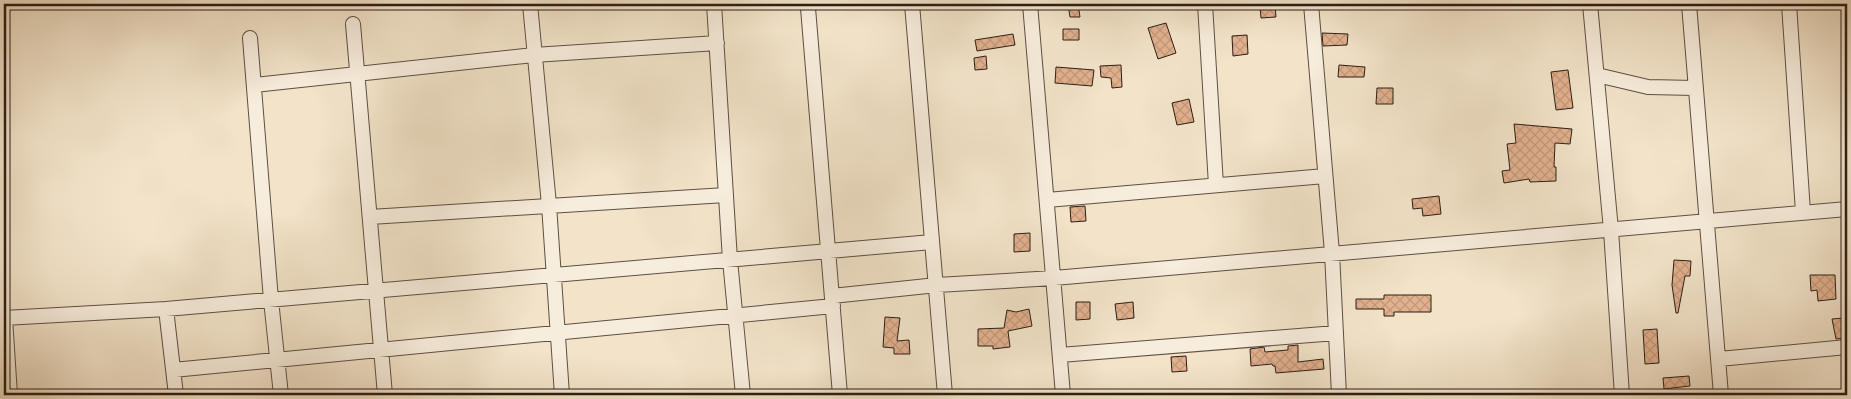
<svg xmlns="http://www.w3.org/2000/svg" width="1851" height="399" font-family="'Libre Bodoni',serif">
<style>
.building{fill:url(#building-cross-hatch);stroke:#2c1e15}
.lines{fill:none;stroke-linecap:round;stroke-linejoin:round}
.minor-casing{stroke:#5e4f42;stroke-width:16}
.minor{stroke:#f7eddc;stroke-width:14}
</style>
<defs>
<pattern id="building-cross-hatch" width="8" height="8" patternUnits="userSpaceOnUse" patternTransform="scale(1.25)"><rect width="8" height="8" fill="#e2b18e"/><path d="M0 0l8 8M0 8l8-8" fill="none" stroke="#c2987a"/></pattern>
</defs>
<rect width="100%" height="100%" fill="#f2e3c9"/>
<filter id="stains"><feTurbulence type="fractalNoise" baseFrequency=".004" numOctaves="4"/><feColorMatrix values="0 0 0 0 .2 0 0 0 0 .09 0 0 0 0 .02 0 0 0 .5 -.17"/></filter>
<radialGradient id="worn" r=".72"><stop offset=".6" stop-color="#630" stop-opacity="0"/><stop offset="1" stop-color="#630" stop-opacity=".3"/></radialGradient>
<path class="building" d="M1068,4H1078L1080,17H1070Z
M1275,6L1276,17L1261,18L1260,7Z
M1166,23L1176,53L1158,59L1148,28Z
M1063,29H1079V40H1063Z
M1322,33L1348,34L1347,45L1323,46Z
M1013,34L1015,45L977,51L975,40Z
M1247,35L1248,54L1233,56L1232,36Z
M986,56L987,69L975,70L974,58Z
M1121,65L1122,87L1112,88L1111,78L1101,77L1100,66Z
M1339,65L1365,67L1364,77H1338Z
M1056,67L1094,70L1092,86L1055,83Z
M1568,70L1573,108L1556,110L1551,72Z
M1377,88H1393V104H1376Z
M1189,99L1194,122L1177,125L1172,103Z
M1514,124L1572,129L1570,144L1555,143L1554,167H1556V181L1530,182L1529,179L1504,183L1502,171L1510,170L1507,144L1516,143Z
M1439,196L1441,214L1423,216L1422,208L1413,209L1412,199Z
M1085,206L1086,221L1071,222L1070,207Z
M1030,233V251L1014,252V234Z
M1674,260L1691,261L1690,276H1685L1678,313H1676L1672,285Z
M1810,275H1835L1836,299L1818,301L1817,290L1811,291Z
M1384,295H1431V312H1394V316H1384V309H1356V299H1384Z
M1076,302H1090V319L1076,320Z
M1133,302L1134,318L1117,320L1115,304Z
M1029,309L1032,326L1008,331L1010,347L993,349V346H978V329L1004,328L1007,310L1016,312Z
M885,317L900,318L897,341L909,340L910,354H894V348L883,347Z
M1844,318L1847,338L1836,339L1832,319Z
M1657,329L1659,363L1645,364L1643,330Z
M1298,345V362L1323,359L1324,369L1276,373L1275,366H1273L1272,364L1251,366L1250,349L1264,347L1265,352L1288,350V346Z
M1186,356L1187,371L1172,372L1171,357Z
M1689,376L1690,386L1664,389L1663,378Z"/>
<g class="lines">
<g class="minor-casing">
<path id="minor" d="M530,4L549,205L562,395
M714,4L730,260L743,395
M912,4L945,395
M1030,4L1063,395
M1205,4L1216,185
M1311,4L1332,253L1339,395
M1590,4L1611,230L1622,395
M1689,4L1721,395
M1789,4L1803,212
M808,8L840,395
M353,24L385,395
M250,38L271,300L281,395
M1597,75L1648,87L1695,88
M254,85L534,55L717,43
M1047,200L1325,176
M370,217L726,195
M832,296L937,285L1054,278L1847,209
M166,309L176,395
M4,318L166,309L932,242
M5,318L10,395
M1060,355L1336,333
M1719,359L1847,347
M173,370L833,306"/>
</g>
<use href="#minor" class="minor"/>
</g>
<rect width="1851" height="399" fill="none" stroke="#f2e3c9" stroke-width="20"/>
<rect x="5" y="5" width="1841" height="389" fill="none" stroke="#2c1e15" stroke-width="2.5"/>
<rect x="10" y="10" width="1831" height="379" fill="none" stroke="#2c1e15"/>
<rect width="100%" height="100%" filter="url(#stains)"/>
<rect width="100%" height="100%" fill="url(#worn)"/>
</svg>
